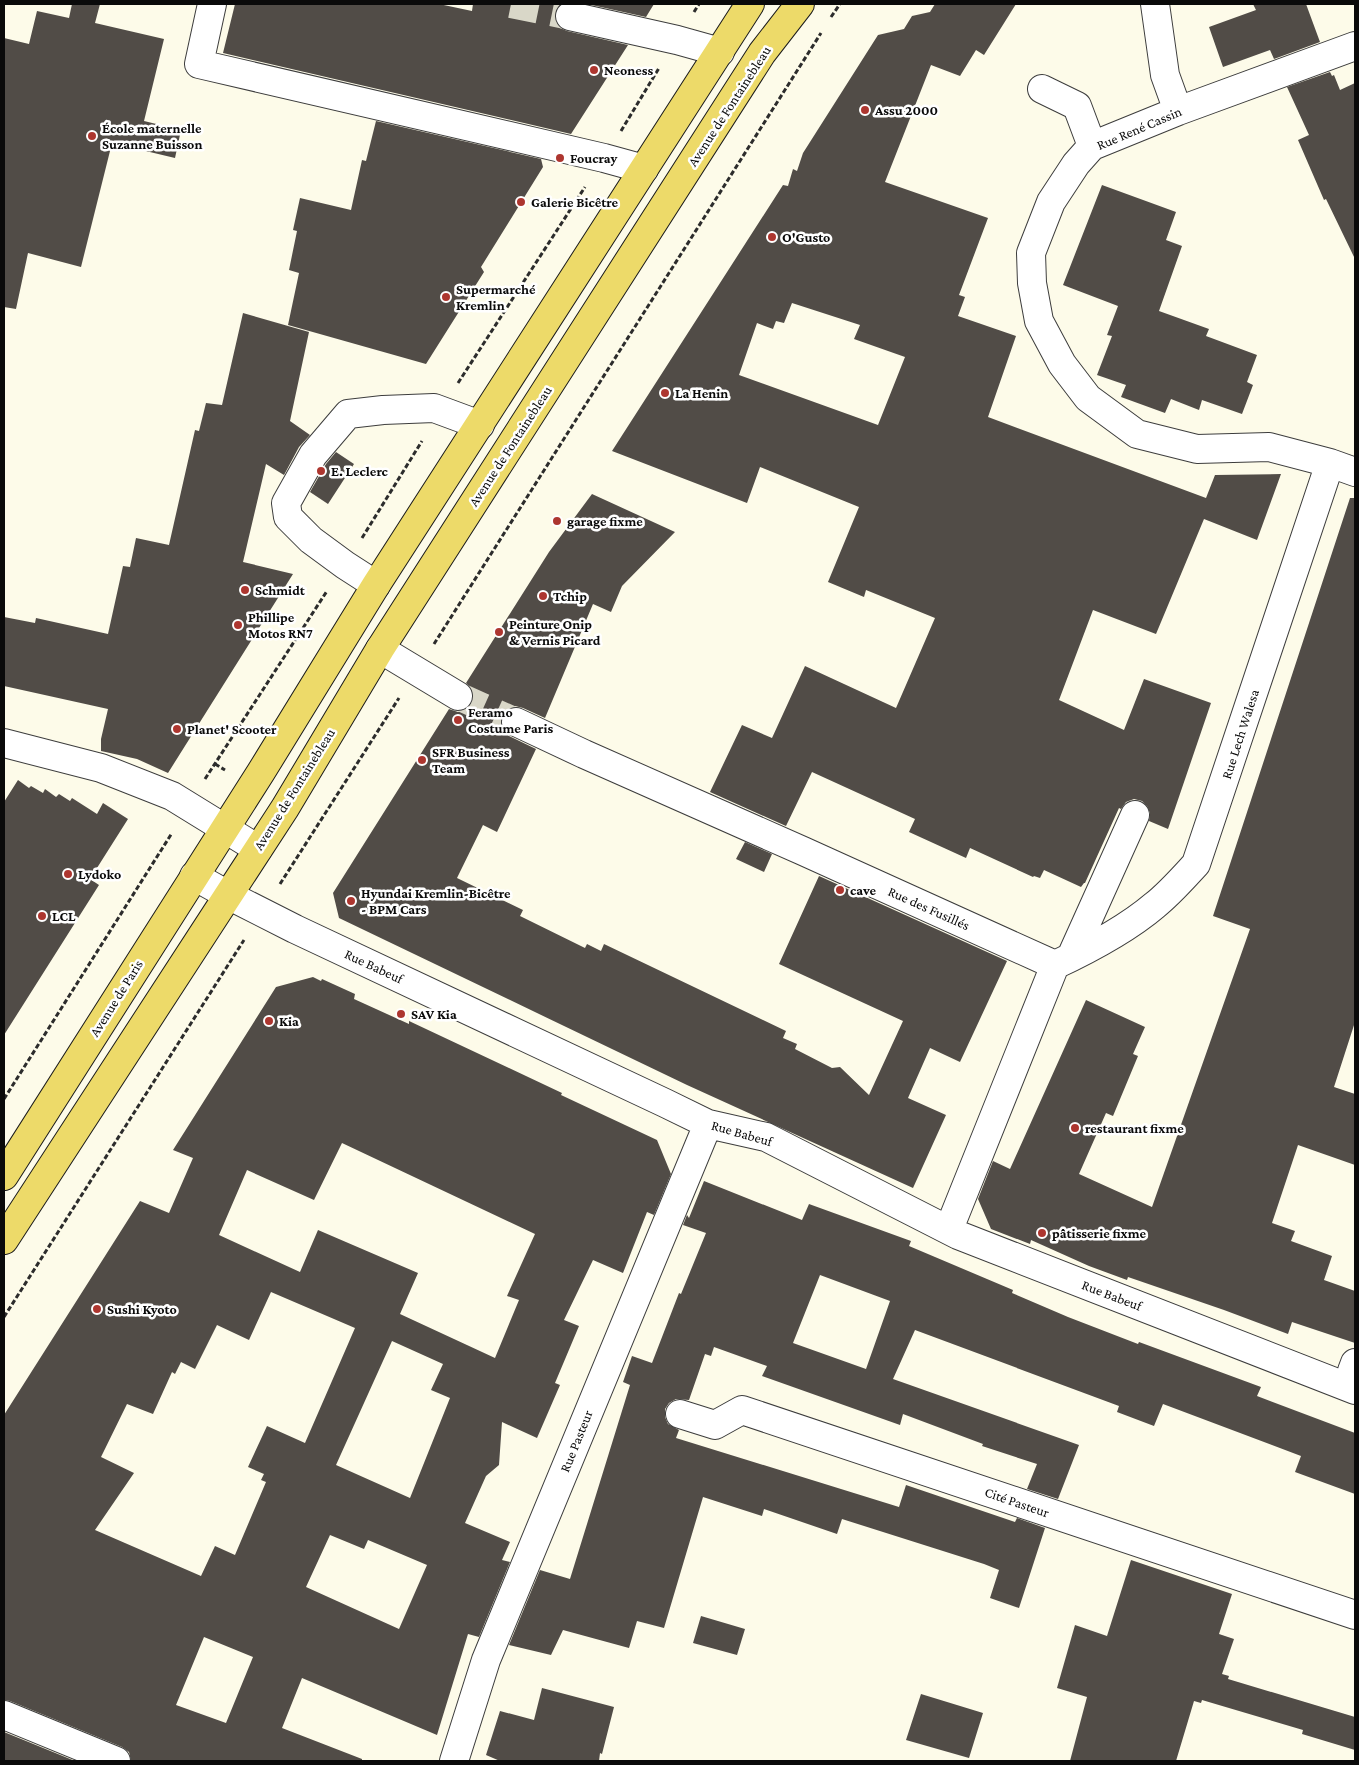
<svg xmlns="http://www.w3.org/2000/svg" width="1359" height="1765" font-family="'Crimson Pro',serif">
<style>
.building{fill:#514c47;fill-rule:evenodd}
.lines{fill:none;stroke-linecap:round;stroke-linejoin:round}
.minor-tunnel{stroke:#d9d7c8;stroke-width:28;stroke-dasharray:28 14;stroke-linecap:butt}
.minor-casing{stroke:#3d3d3d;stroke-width:30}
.major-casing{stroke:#1b1b1b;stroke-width:30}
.path{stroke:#2c2c2c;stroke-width:3;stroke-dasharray:5 2.5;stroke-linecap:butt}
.minor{stroke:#fff;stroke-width:28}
.major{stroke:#edda69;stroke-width:28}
.poi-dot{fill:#ad362f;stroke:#fff;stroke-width:2}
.labels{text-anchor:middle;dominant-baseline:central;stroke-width:5;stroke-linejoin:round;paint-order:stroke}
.poi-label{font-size:14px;font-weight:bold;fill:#0a0a0a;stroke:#fff;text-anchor:start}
.street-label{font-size:14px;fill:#0a0a0a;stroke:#fff}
</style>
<rect width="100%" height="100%" fill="#fdfbe9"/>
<path class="building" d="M72,4H100L95,23L164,39L144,121L181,130L175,158L112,143L81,267L28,253L16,309L4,307V38L29,44L37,11L69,18Z
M235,4H439L472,11L473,4H561L555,13V21L560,28L567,31L628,45L571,134L223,53Z
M587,4H654L646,17Z
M935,4H1016L984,55L976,50L960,76L931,65L885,182L988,218L959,295L965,297L958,316L1016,336L988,417L1206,498L1215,475L1281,474L1257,540L1204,519L1156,634L1093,610L1059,700L1124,730L1144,679L1211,703L1168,829L1149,821L1150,813L1147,806L1142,801L1134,799L1126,802L1121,809L1119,808L1085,883H1084L1081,887L1044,870L1040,878L1034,876L1033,877L970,848L966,858L909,832L915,819L812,772L786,826L710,792L742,725L772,738L805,666L896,708L935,618L866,590L864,597L828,582L859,507L760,467L747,503L612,451L783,185L788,186L793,169L797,171L803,153L878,35L904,29L912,16L930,12ZM792,303L860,325L854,339L905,357L878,425L739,375L757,323L773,329L776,321L784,323Z
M1253,4H1306L1320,42L1274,59L1270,50L1223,67L1209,27L1256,10Z
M1330,72L1332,76L1334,75L1340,90L1355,83V259L1326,199L1324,200L1298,140L1309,135L1287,87Z
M376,121L541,159L543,167L481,267L484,272L426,364L288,325L299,273L289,270L297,231L293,230L300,198L351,210L362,160L366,161Z
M1102,185L1176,212L1166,240L1182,246L1159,311L1209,329L1206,336L1257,355L1247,382L1253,385L1242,414L1202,400L1199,410L1171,399L1165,413L1121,397L1126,385L1097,375L1112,336L1107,335L1118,306L1063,285Z
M243,313L309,332L290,421L310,435L299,447L284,475L266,464L243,562L293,574L168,773L137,759L101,751V739L108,709L4,686V617L35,623L36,618L108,634L123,566L130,567L136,538L169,545L195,430L199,431L206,403L222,405Z
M336,452L354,464L328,504L310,492L326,464Z
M592,494L675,532L622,586L611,612L593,604L545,718L523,708L515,706L508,709L502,715L500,723L504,731L509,736L536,749L497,832L483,825L457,878L523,910L520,916L585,948L587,944L601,951L604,944L786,1031L783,1038L797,1044L795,1049L832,1068L840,1067L869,1095L903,1021L779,964L819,876L1007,961L960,1062L930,1048L908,1098L946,1115L913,1188L687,1085L339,918L333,893L449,709L458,712L466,709L471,704L474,696L471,688L466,683L549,552Z
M1350,498H1355V1022L1334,1087L1355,1094V1165L1298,1145L1272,1223L1295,1231L1291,1241L1332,1256L1324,1280L1355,1291V1343L1292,1322L1288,1334L1224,1310L1128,1277L1127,1280L1089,1266L1031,1240L1030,1244L991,1229L978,1199L993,1161L1010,1169L1086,1000L1145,1027L1133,1054L1138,1056L1113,1116L1106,1113L1079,1174L1152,1207L1250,929L1213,916Z
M18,780L29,788L31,786L43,793L45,789L56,797L59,794L70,801L72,798L97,814L103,803L128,819L90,879L99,885L4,1035V802Z
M745,842L772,854L764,872L736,859Z
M313,977L321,981L322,979L355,994L354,999L409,1024V1021L562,1093L561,1095L657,1140L671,1174L654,1215L647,1212L623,1273L593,1260L564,1320L579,1326L555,1383L560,1385L537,1438L502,1422L499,1465L486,1476L465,1523L510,1542L502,1560L510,1562L479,1637L468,1634L437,1735L302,1678L282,1728L362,1759V1761H131L129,1752L122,1747L10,1701L4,1700V1415L140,1201L169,1213L193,1158L173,1150L276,987ZM342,1143L535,1234L507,1296L519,1300L495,1358L400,1314L418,1273L318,1230L300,1272L219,1235L247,1170L314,1200ZM271,1292L355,1328L305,1443L267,1426L248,1467L264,1474L261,1480L266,1482L235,1555L215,1546L201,1576L95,1530L134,1473L101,1457L127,1404L153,1414L172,1372L175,1374L181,1362L195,1369L217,1325L249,1340ZM392,1341L443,1364L431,1390L450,1398L410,1498L336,1465ZM330,1535L364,1549L368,1540L427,1565L399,1629L306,1587ZM204,1637L253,1657L226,1723L176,1705Z
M704,1181L802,1220L809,1204L911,1241L909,1246L1013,1290L1012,1293L1068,1317L1138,1344L1139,1342L1261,1387L1257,1396L1355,1433V1494L1295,1472L1301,1456L1163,1404L1154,1426L1117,1412L1119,1406L915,1330L893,1379L1079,1445L1058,1499L1027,1489L1037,1464L982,1446L983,1444L903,1414L900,1425L762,1376L767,1366L714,1347L711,1356L705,1354L689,1400L676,1399L669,1403L665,1409V1417L668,1424L679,1430L676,1438L899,1507L906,1485L1015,1522L1017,1518L1045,1528L1019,1608L990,1598L999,1570L984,1564L842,1519L837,1534L764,1509L762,1516L703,1497L664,1628L637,1621L629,1648L563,1630L551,1655L509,1645L540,1570L570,1579L630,1385L623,1382L632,1356L652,1363L679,1293L681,1294L706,1233L683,1225L687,1215L689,1218ZM820,1275L890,1301L866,1369L793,1343Z
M1131,1560L1232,1594L1219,1634L1234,1639L1222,1674L1229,1676L1228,1679L1355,1717V1750L1302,1734L1303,1730L1202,1700L1201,1703L1194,1701L1176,1761H1070L1087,1697L1057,1688L1075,1625L1107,1636Z
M701,1616L745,1629L737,1655L693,1643Z
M542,1688L614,1707L602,1754L600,1753L599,1761H500L486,1755L500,1711L534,1720Z
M921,1694L983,1713L969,1758L906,1740Z
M4,1732L75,1761H4Z"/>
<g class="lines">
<path class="minor-tunnel" d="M511,4L570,16
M458,696L516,722"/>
<g class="minor-casing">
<path id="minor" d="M212,4L199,64L604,158L644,169
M1155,4L1165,75L1178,111
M570,16L677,40L720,52
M1355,46L1178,111L1092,146L1076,164L1051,202L1031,253L1032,283L1039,321L1062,364L1088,398L1137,434L1197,449L1269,447L1330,463L1355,472
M1042,89L1077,106L1092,146
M376,585L345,565L311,540L288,517L286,503L313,455L348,414L383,410L434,408L480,425
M380,649L458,696
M516,722L584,754L803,851L1055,965
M4,743L101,768L172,796L258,849
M194,876L228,895L295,929L665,1103L708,1124L766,1137L958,1235L1355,1390
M1071,957L1135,815
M1055,965C1087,950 1128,928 1155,905C1170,893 1183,878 1196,864L1330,463
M949,1229L1055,965
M1352,1371L1355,1363
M680,1414L715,1425L742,1410L1355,1615
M4,1715L116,1761
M454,1761L486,1660L708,1124"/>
</g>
<g class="major-casing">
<path id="major" d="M4,1176L261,772L376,585L750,4
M4,1240L285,808L380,649L762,53L800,4"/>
</g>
<path class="path" d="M694,12L699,4
M831,17L840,4
M621,131L659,68
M458,383L585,187
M362,538L422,441
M434,644L821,33
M215,764L225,770
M205,779L327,591
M280,884L399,698
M4,1099L172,833
M4,1317L244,940"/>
<use href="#minor" class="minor"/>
<use href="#major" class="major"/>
</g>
<g class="poi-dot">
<circle cx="594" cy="70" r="5"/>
<circle cx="865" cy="110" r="5"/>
<circle cx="92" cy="136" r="5"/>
<circle cx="560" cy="158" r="5"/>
<circle cx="521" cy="202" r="5"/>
<circle cx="772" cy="237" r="5"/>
<circle cx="446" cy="297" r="5"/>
<circle cx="665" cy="393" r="5"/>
<circle cx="321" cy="471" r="5"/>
<circle cx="557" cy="521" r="5"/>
<circle cx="245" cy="590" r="5"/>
<circle cx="543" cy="596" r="5"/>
<circle cx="238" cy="625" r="5"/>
<circle cx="499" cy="632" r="5"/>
<circle cx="458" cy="720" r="5"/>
<circle cx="177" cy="729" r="5"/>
<circle cx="422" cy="760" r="5"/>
<circle cx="68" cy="874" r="5"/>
<circle cx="840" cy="890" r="5"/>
<circle cx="351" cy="901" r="5"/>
<circle cx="42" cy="916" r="5"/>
<circle cx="401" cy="1014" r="5"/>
<circle cx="269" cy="1021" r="5"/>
<circle cx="1075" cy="1128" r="5"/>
<circle cx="1042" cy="1233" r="5"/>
<circle cx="97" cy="1309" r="5"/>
</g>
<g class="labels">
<g class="poi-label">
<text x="604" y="70">Neoness</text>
<text x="875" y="110">Assu 2000</text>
<text x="102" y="128">École maternelle<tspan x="102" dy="16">Suzanne Buisson</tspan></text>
<text x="570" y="158">Foucray</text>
<text x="531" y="202">Galerie Bicêtre</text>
<text x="782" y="237">O'Gusto</text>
<text x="456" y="289">Supermarché<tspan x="456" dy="16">Kremlin</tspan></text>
<text x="675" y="393">La Henin</text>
<text x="331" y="471">E. Leclerc</text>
<text x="567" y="521">garage fixme</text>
<text x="255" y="590">Schmidt</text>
<text x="553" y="596">Tchip</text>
<text x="248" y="617">Phillipe<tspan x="248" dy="16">Motos RN7</tspan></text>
<text x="509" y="624">Peinture Onip<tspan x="509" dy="16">&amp; Vernis Picard</tspan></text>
<text x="468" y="712">Feramo<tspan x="468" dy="16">Costume Paris</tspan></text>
<text x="187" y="729">Planet' Scooter</text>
<text x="432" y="752">SFR Business<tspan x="432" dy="16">Team</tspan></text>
<text x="78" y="874">Lydoko</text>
<text x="850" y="890">cave</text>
<text x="361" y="893">Hyundai Kremlin-Bicêtre<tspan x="361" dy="16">- BPM Cars</tspan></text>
<text x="52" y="916">LCL</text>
<text x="411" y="1014">SAV Kia</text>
<text x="279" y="1021">Kia</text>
<text x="1085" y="1128">restaurant fixme</text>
<text x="1052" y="1233">pâtisserie fixme</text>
<text x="107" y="1309">Sushi Kyoto</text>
</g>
<g class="street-label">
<text transform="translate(729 106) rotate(-57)">Avenue de Fontainebleau</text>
<text transform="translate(1139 128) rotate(-23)">Rue René Cassin</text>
<text transform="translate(510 446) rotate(-57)">Avenue de Fontainebleau</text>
<text transform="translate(1240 734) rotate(-72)">Rue Lech Walesa</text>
<text transform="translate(294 789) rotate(-58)">Avenue de Fontainebleau</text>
<text transform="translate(929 908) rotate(24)">Rue des Fusillés</text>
<text transform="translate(374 966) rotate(25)">Rue Babeuf</text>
<text transform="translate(116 998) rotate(-58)">Avenue de Paris</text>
<text transform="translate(742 1133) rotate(16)">Rue Babeuf</text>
<text transform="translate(1112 1295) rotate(21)">Rue Babeuf</text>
<text transform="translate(576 1441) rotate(-68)">Rue Pasteur</text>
<text transform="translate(1017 1502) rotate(19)">Cité Pasteur</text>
</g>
</g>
<rect width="1359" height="1765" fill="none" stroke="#0a0a0a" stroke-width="10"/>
</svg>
